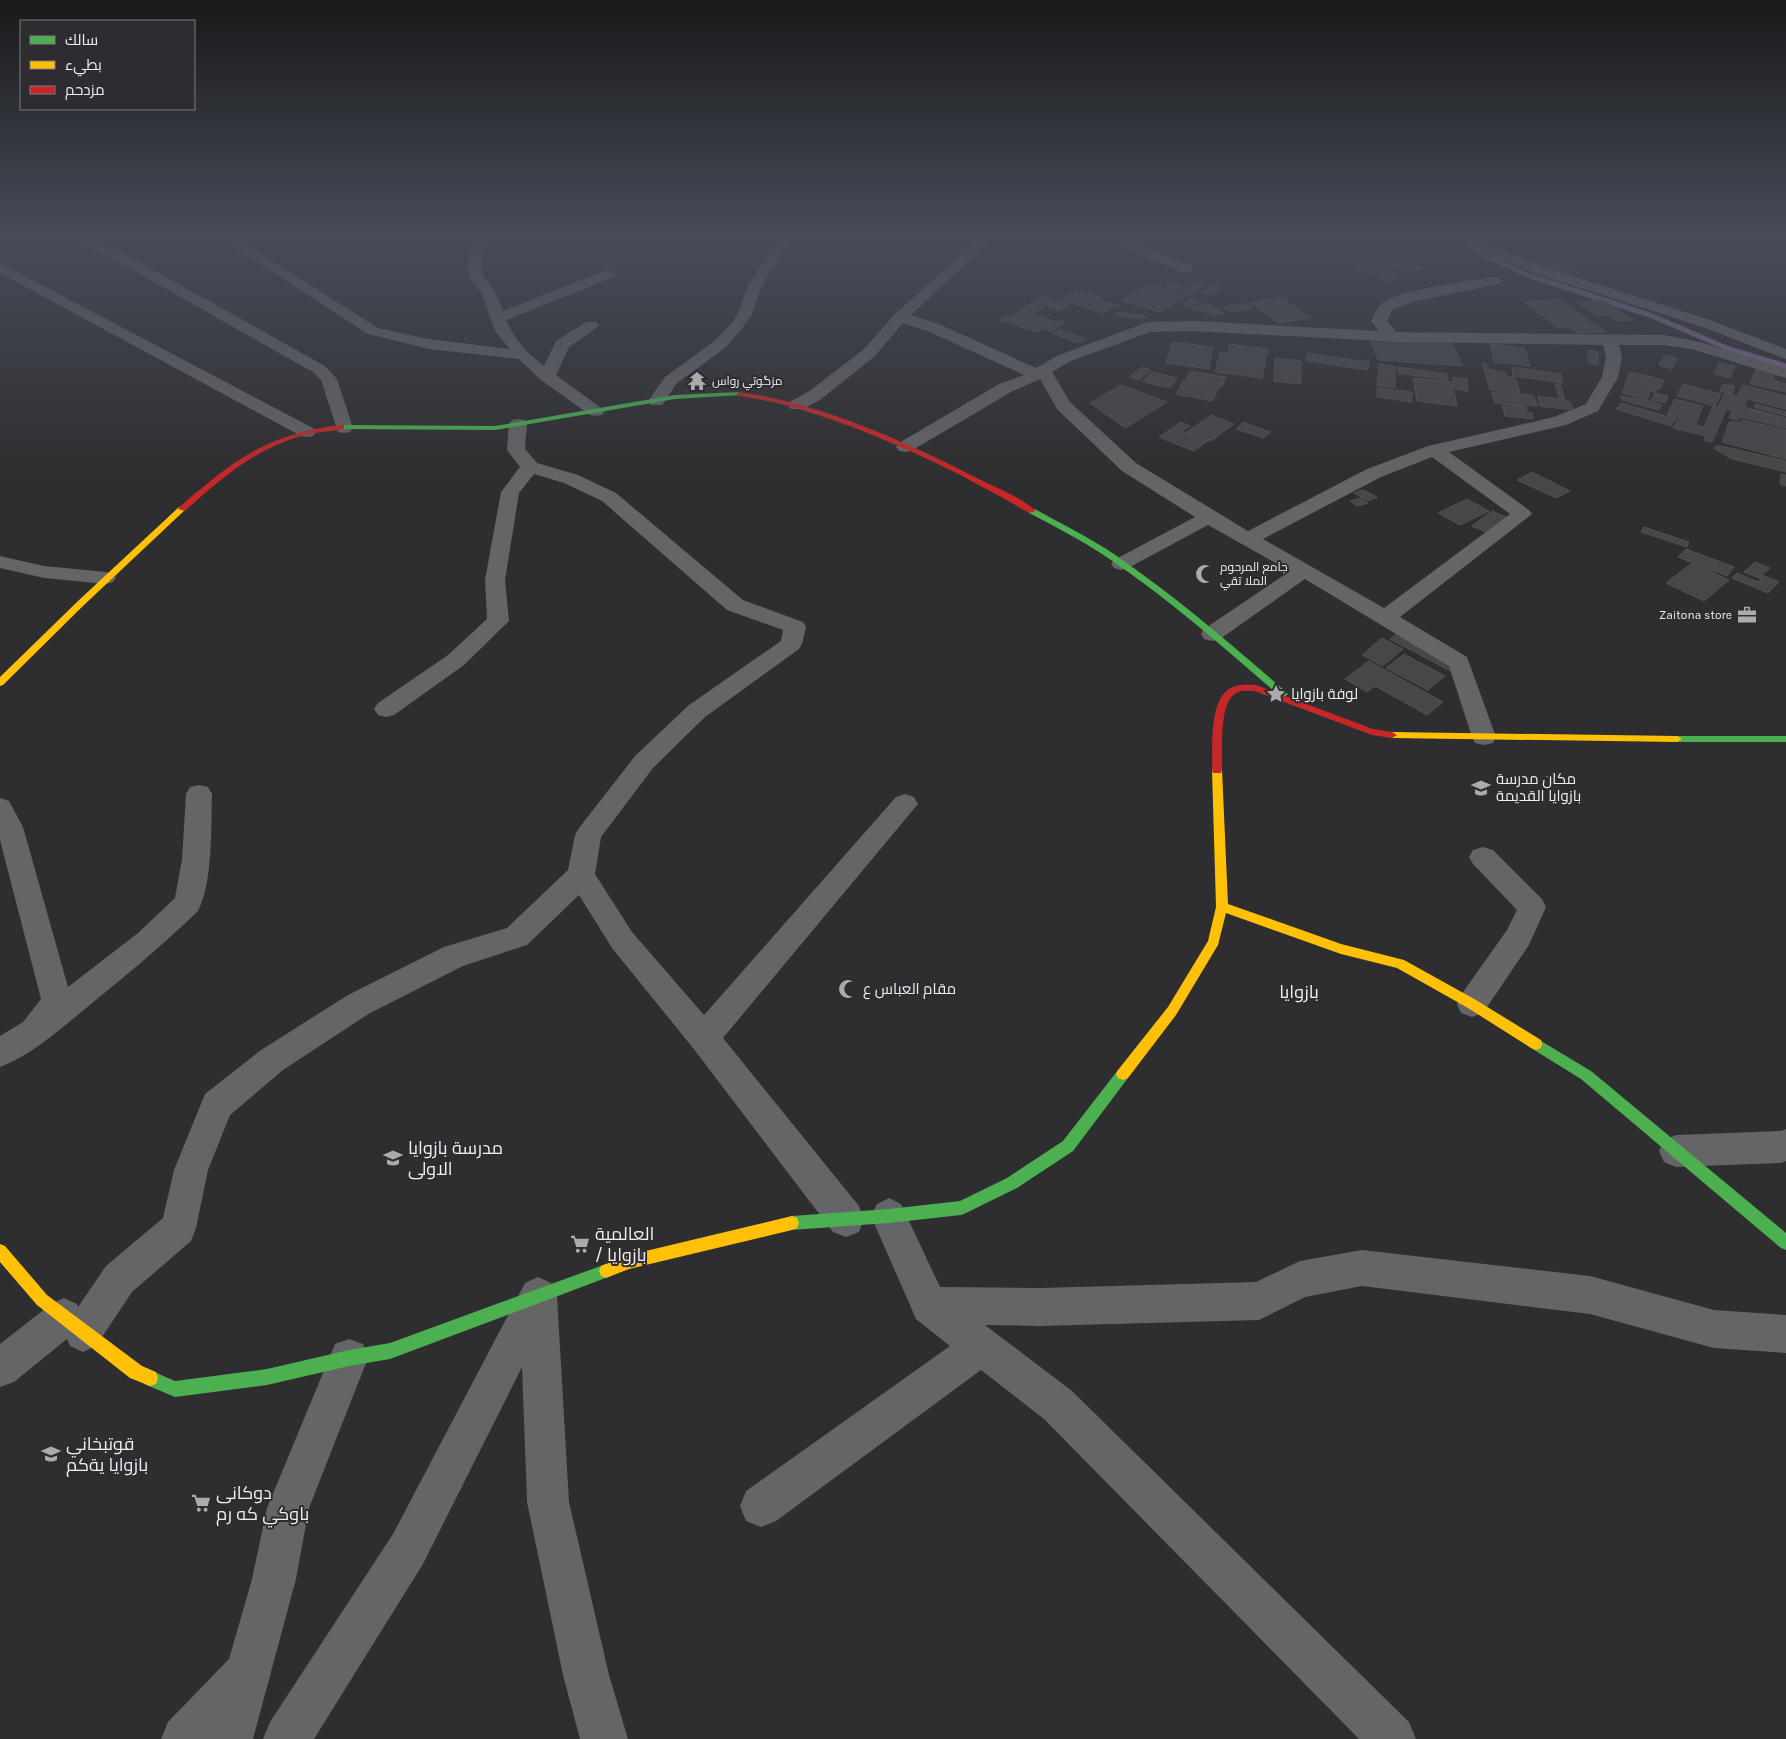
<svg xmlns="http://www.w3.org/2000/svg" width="1786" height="1739" font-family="Karla,Cairo,sans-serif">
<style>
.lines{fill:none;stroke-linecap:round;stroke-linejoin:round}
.stream{stroke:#80688f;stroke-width:5}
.building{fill:#474648;stroke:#515052}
.street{fill:#656466;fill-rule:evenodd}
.fast{fill:#4caf50;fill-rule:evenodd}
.slow{fill:#ffc107;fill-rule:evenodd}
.jam{fill:#c62828;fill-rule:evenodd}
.labels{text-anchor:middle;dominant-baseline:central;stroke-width:4;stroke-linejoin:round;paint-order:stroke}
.far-poi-label{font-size:12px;fill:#f0eef1;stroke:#2e2c30;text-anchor:start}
.poi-label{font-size:15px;fill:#f0eef1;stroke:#2e2c30;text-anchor:start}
.quarter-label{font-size:18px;fill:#f0eef1;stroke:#2e2c30}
.near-poi-label{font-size:18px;fill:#f0eef1;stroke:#2e2c30;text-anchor:start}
</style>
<rect width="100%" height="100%" fill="#2e2d2f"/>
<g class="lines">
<path class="stream" d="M1466,238L1474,250L1527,275L1650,315L1729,349L1786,366"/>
</g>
<path class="building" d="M1594,238H1614L1635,243L1631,249L1592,241Z
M1586,242L1619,249L1613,257L1583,251L1588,244L1585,243Z
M1401,257L1426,269L1410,273L1386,261Z
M1541,257L1549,260L1537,264L1530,261Z
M1555,260L1581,269L1568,274L1542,265Z
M1373,261L1396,274L1392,275L1399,279L1383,281L1373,274L1362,272L1350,266L1362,264L1368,267L1373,266L1366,263Z
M1195,283L1205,286L1191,295L1181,292Z
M1151,284L1177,292L1173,295L1149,287Z
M1170,284L1183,287L1177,291L1165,288Z
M1212,286L1222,288L1212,295L1202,292Z
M1144,287L1176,296L1179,294L1186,296L1161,312L1122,301Z
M1076,290L1103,298L1087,308L1060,300Z
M1043,297L1069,305L1059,311L1036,301Z
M1280,297L1288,302L1257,307L1249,303Z
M1193,299L1200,302L1188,307L1183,304Z
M1560,299L1596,326L1558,328L1524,302Z
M1602,300L1624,313L1598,316L1577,302Z
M1102,301L1119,305L1115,308L1098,303Z
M1033,302L1041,304L1020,318L1012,316Z
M1205,303L1211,306L1198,311L1192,308Z
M1245,303L1252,308L1230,312L1223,307Z
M1289,303L1311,318L1278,323L1257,307Z
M1096,304L1110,308L1103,313L1088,309Z
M1041,307L1043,308L1032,314L1054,321L1037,332L1000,320L1007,316L1019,320Z
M1212,307L1224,313L1213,316L1201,310Z
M1117,312L1147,316L1145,319L1115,315Z
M1624,314L1633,320L1618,321L1609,316Z
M1059,320L1066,323L1051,331L1044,328Z
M1599,327L1606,332L1577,333L1570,328Z
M1061,329L1086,339L1077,343L1052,333Z
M1369,336L1451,341L1463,366L1378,360Z
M1172,342L1213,347L1209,369L1166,363Z
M1229,344L1268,349L1267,356L1228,352Z
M1490,344L1525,348L1530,366L1494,362Z
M1588,350L1598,352V365L1588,363Z
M1220,352L1266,358L1262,378L1215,372Z
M1308,353L1369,362L1368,370L1306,361Z
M1665,355L1677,359L1672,369L1659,365Z
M1275,358L1301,361V384L1274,381Z
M1482,363L1487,364L1488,369L1505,373L1506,376L1515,377L1520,393L1490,390Z
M1719,363L1735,366L1730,378L1714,374Z
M1379,364L1395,366V388L1377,386Z
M1142,367L1151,370L1138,380L1129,377Z
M1398,367L1448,374V380L1398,373Z
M1512,367L1561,374L1563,383L1513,376Z
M1756,368L1775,373L1773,380L1786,384V392L1750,384Z
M1190,371L1226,377L1222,387L1186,380Z
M1151,372L1177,378L1170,388L1143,382Z
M1630,372L1664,380L1660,389L1656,390L1655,392L1650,391L1648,399L1622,393Z
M1453,377L1467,379L1468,391L1454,389Z
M1413,378L1452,382L1457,406L1417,401Z
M1183,381L1219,388L1212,401L1176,394Z
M1555,384H1560L1565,401L1570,402L1573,410L1540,406L1538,396L1559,399Z
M1683,384L1721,394L1715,406L1677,396Z
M1723,384L1735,386L1732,394L1720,391Z
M1121,385L1167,402L1125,428L1090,403Z
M1743,385L1786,396V409L1747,399L1744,407L1786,418V420L1749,410L1786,420V428L1741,417L1738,420L1729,418L1732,411L1718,407L1725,393L1737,396Z
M1377,388L1412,392V402L1377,397Z
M1491,392L1533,395L1538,406L1495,403Z
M1655,393L1668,396L1665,403L1651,400Z
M1620,396L1645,400L1662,405L1658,410L1622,400Z
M1675,399L1703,406L1696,423L1667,415Z
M1621,403L1676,419L1671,426L1616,409Z
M1502,404L1526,406L1527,413H1532L1533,419L1505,416Z
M1755,404L1786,412V416L1754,407Z
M1713,406L1726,410L1712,442L1704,440L1706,436L1673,428L1678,420L1704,427Z
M1211,415L1234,424L1211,441L1187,432Z
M1743,420L1786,430V459L1722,442L1729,422H1742Z
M1181,422L1190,426L1182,431L1208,441L1194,451L1159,437Z
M1243,422L1271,432L1264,438L1236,429Z
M1717,445L1786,461V472L1732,459L1713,448Z
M1532,472L1570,491L1556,498L1517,480Z
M1781,474L1786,475V486L1780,484Z
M1363,490L1377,497L1369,501L1354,493Z
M1361,498L1368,503L1357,506L1350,501Z
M1467,499L1489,511L1460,525L1438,513Z
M1492,511L1510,519L1490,534L1472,526Z
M1644,527L1689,542L1687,547L1641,532Z
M1686,549L1734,567L1727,576L1678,557Z
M1755,562L1770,568L1762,575L1779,582L1768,593L1732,578L1737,573L1758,582L1761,579L1744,572Z
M1692,563L1729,580L1704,601L1666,583Z
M1399,632L1459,664L1450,671L1390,639Z
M1382,638L1403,649L1383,666L1362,655Z
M1404,654L1445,676L1428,690L1386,668Z
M1369,661L1443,702L1427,715L1375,686L1367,692L1345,679Z"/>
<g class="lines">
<path class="street" d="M72,238H89L125,254L325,366L337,379L353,428L350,432L344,433L338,432L321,380L313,372L115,260L73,241Z
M220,238H236L378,328L429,339L510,349L495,331L482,294L469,277L467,264L475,238H489L481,264L483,276L496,293L503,311L604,271H614L616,274L614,277L506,320C513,337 529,355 544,366L556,341L586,322H596L599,325L596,328L569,347L556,375L605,411L602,415L596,416L590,415L541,380L519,359L429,349L368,334Z
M779,238H792L761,287L752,314L741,330L725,348L677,383L662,405H650L648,401L665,377L713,342L731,324L738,314L747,287Z
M979,238H993L911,315L941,325L1036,368L1059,355L1148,322L1193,321L1379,331L1371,321L1372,319C1374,314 1376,309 1380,305C1397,289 1469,281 1494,277L1499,278L1501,281L1499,284L1412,302L1392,310L1387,321L1396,332L1664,335L1700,342L1786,368V378L1692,349L1664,345H1619L1622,358L1618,377L1598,411L1566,425L1449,452L1529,510L1532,514L1400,617L1467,657L1496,737L1493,743L1484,745L1475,743L1472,737L1449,666L1305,579L1220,639L1212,641L1204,639L1201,634L1204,629L1290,571L1208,525L1128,568L1121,570L1114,568L1111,564L1114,560L1195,517L1122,471L1057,409L1040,379L1011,392L911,451L905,452L899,451L896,447L899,443L999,384L1024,375L930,332L903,323L875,356L820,400L803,409H791L788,405L791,401L808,392L863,350L895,314ZM1193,331L1403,342L1603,345L1606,358L1602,377L1586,404L1554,417L1428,446L1367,469L1248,531L1136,463L1070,402L1052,372L1071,361L1150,332ZM1432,457L1510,514L1384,608L1263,539L1381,477Z
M1108,238H1126L1191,266L1193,269L1191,272H1181L1109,241Z
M1456,238H1474L1547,268L1710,320L1786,349V359L1700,326L1537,274L1457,241Z
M0,263L313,428L316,432L313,436L307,437L301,436L0,273Z
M518,419L524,420L527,424L525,449L537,463L578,475L616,493L743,600L803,622L806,627L802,644L799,649L705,717L653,768L601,837L595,874L632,932L704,1015L896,797L905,794L914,797L918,804L723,1038L859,1206L864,1219L859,1232L846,1237L833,1232L693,1048L612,948L579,895L527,945L463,966L370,1013L283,1070L230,1115L208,1170L196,1228L191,1241L132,1292L96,1346L83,1352L70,1346L67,1339L14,1382L0,1387V1344L51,1304L64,1298L77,1304L78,1307L106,1266L163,1218L174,1170L205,1094L261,1050L348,995L444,947L507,928L568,870L575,835L579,828L635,756L689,705L781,641L783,630L727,610L602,501L564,483L534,474L519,493L505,580L509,621L464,665L394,715L386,717L378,715L374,709L378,703L448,655L487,619L485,580L501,492L520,467L507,450L509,424L512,420Z
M0,556L44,566L106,572L113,574L116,578L113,582L106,584L44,578L0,568Z
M199,785L208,787L212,794C211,827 213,882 198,911C162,946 124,977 85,1009C59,1030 32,1055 0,1067V1036L23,1022L41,999L0,840V798L9,801L23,827L68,987L138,933L175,898L182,859L186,794L190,787Z
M1483,847L1493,850L1542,899L1546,907L1529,945L1483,1013L1472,1017L1461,1013L1457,1004L1461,995L1507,930L1517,910L1473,864L1469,857L1473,850Z
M1786,1129V1161L1781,1163L1676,1167L1664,1162L1659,1151L1664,1140L1676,1135L1781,1131Z
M889,1198L901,1204L940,1287L1040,1288L1256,1282L1300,1261L1362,1250L1590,1276L1714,1310L1786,1315V1353L1714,1348L1590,1314L1362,1286L1305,1297L1259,1320L1040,1326L985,1325L1072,1391L1409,1722L1416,1739H1359L1044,1419L981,1370L776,1521L761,1527L746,1521L740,1506L746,1491L950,1346L916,1319L871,1216L877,1204Z
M538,1277L551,1283L557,1296L569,1502L609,1675L628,1739H580L563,1675L527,1502L522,1367L423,1564L314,1739H263L270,1722L393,1534L525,1283Z
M349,1339L363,1344L368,1358L309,1508L296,1579L253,1739H161L168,1722L229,1659L252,1579L267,1508L335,1344Z"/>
<path class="fast" d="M739,392L741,393V395L675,399L495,430L341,429L337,427L341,425L495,426L675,395Z
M1029,509H1035C1061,524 1089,537 1114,554C1175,596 1231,644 1286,692L1288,694L1286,696H1280C1224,648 1169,599 1108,558C1083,541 1056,527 1029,513Z
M1677,736H1786V742H1677L1672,739Z
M1536,1038L1591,1071L1786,1233V1250L1781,1248L1581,1079L1531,1048L1530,1044L1531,1040Z
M1123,1068L1128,1070L1130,1074L1128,1078L1073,1151L1017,1188L966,1213L961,1215L889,1223L792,1230L787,1228L785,1223L787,1218L792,1216L889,1209L960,1201L1007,1178L1063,1141L1118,1070Z
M606,1264L611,1266L613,1271L611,1276L390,1359L349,1366L267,1385L175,1397L144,1384L142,1378L144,1372L150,1370L175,1381L267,1369L349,1350L390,1343Z"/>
<path class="slow" d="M179,507L186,509L84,605L3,685L0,686V677L78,601Z
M1392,732L1677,736L1682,739L1677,742L1392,738L1387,735Z
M1217,766L1222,770L1228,904L1341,944L1404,960L1476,1000L1541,1040L1542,1044L1541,1048L1536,1050L1531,1048L1468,1008L1397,968L1341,954L1226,913L1218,945L1176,1015L1128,1078L1123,1080L1118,1078L1116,1074L1118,1070L1168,1007L1208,941L1216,907L1212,770Z
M792,1216L797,1218L799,1223L797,1228L792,1230L629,1269L606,1278L601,1276L599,1271L601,1266L629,1255Z
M0,1244L5,1246L47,1295L142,1366L156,1372L158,1378L156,1384L150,1386L130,1378L37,1305L0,1262Z"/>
<path class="jam" d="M739,392C821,403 906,442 979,479C996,488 1023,498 1036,511L1029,513C951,467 866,427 778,403C764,400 750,398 737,395V393Z
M341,425H344V429C328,432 313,432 298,437C254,450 218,481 185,511L178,509C186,500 197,492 207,484C248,449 287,431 341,425Z
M1256,685L1373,729L1392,732L1397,735L1392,738L1372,735L1255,691C1249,691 1241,690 1236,693C1218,704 1223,752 1222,770L1221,773H1213L1212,770C1213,748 1208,696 1233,687C1239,684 1249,685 1256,685Z"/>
</g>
<linearGradient id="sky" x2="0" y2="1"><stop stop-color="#19191a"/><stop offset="0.49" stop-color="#464c58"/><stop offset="1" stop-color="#464c58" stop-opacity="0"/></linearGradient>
<rect width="1786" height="482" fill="url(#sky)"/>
<defs>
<g id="temple-bare" transform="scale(1.5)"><path d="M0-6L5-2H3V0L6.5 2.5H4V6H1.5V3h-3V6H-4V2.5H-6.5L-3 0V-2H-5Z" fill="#acaaad" stroke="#2e2c30" stroke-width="2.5" paint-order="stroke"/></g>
<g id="mosque-bare" transform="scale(1.5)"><path d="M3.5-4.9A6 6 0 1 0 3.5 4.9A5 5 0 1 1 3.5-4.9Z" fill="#acaaad" stroke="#2e2c30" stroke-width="2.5" paint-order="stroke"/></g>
<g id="office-bare" transform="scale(1.5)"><path d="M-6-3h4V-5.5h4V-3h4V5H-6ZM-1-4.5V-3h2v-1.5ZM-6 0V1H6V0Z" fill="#acaaad" stroke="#2e2c30" stroke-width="2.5" paint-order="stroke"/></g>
<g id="sight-bare" transform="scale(1.5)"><path d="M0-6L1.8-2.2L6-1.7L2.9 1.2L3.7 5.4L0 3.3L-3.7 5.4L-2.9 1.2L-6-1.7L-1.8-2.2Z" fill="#acaaad" stroke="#2e2c30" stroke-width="2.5" paint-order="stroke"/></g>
<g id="school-bare" transform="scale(1.5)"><path d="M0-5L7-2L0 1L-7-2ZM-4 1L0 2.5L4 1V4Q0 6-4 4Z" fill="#acaaad" stroke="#2e2c30" stroke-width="2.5" paint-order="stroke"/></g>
<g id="supermarket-bare" transform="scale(1.5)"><path d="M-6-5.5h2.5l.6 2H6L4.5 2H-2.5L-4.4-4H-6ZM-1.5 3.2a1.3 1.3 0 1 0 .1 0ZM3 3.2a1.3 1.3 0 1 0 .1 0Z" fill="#acaaad" stroke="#2e2c30" stroke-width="2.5" paint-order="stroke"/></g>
</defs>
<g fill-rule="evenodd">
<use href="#temple-bare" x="697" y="381"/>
<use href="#mosque-bare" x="1205" y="574"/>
<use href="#office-bare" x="1747" y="615"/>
<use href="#sight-bare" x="1276" y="694"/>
<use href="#school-bare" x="1481" y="788"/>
<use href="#mosque-bare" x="848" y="989"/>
<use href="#school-bare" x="393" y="1158"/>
<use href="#supermarket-bare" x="580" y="1244"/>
<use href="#school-bare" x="51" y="1454"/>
<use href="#supermarket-bare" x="201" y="1503"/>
</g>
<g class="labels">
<g class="far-poi-label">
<text x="712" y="381">مزگوتي رواس</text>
<text x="1220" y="567">جامع المرحوم<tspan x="1220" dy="14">الملا تقي</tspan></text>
<text x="1732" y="615" text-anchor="end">Zaitona store</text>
</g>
<g class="poi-label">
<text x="1291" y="694">لوفة بازوايا</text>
<text x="1496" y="779">مكان مدرسة<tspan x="1496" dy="17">بازوايا القديمة</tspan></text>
<text x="863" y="989">مقام العباس ع</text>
</g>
<g class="quarter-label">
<text x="1299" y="992">بازوایا</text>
</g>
<g class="near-poi-label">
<text x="408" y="1148">مدرسة بازوايا<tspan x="408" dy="21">الاولى</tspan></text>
<text x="595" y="1234">العالمية<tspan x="595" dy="21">/ بازوايا</tspan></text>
<text x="66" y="1444">قوتبخاني<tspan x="66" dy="21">بازوايا يةكم</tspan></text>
<text x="216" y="1493">دوكانى<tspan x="216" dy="21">باوكي كه رم</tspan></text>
</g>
</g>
<rect x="20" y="20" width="175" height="90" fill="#2e2c30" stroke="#7c7a7d"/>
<rect x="30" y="36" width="25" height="8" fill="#4caf50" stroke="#7c7a7d"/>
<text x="65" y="45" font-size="15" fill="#f0eef1">سالك</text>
<rect x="30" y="61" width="25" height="8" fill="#ffc107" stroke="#7c7a7d"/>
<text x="65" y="70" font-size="15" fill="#f0eef1">بطيء</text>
<rect x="30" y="86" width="25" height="8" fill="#c62828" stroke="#7c7a7d"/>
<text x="65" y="95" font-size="15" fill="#f0eef1">مزدحم</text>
</svg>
